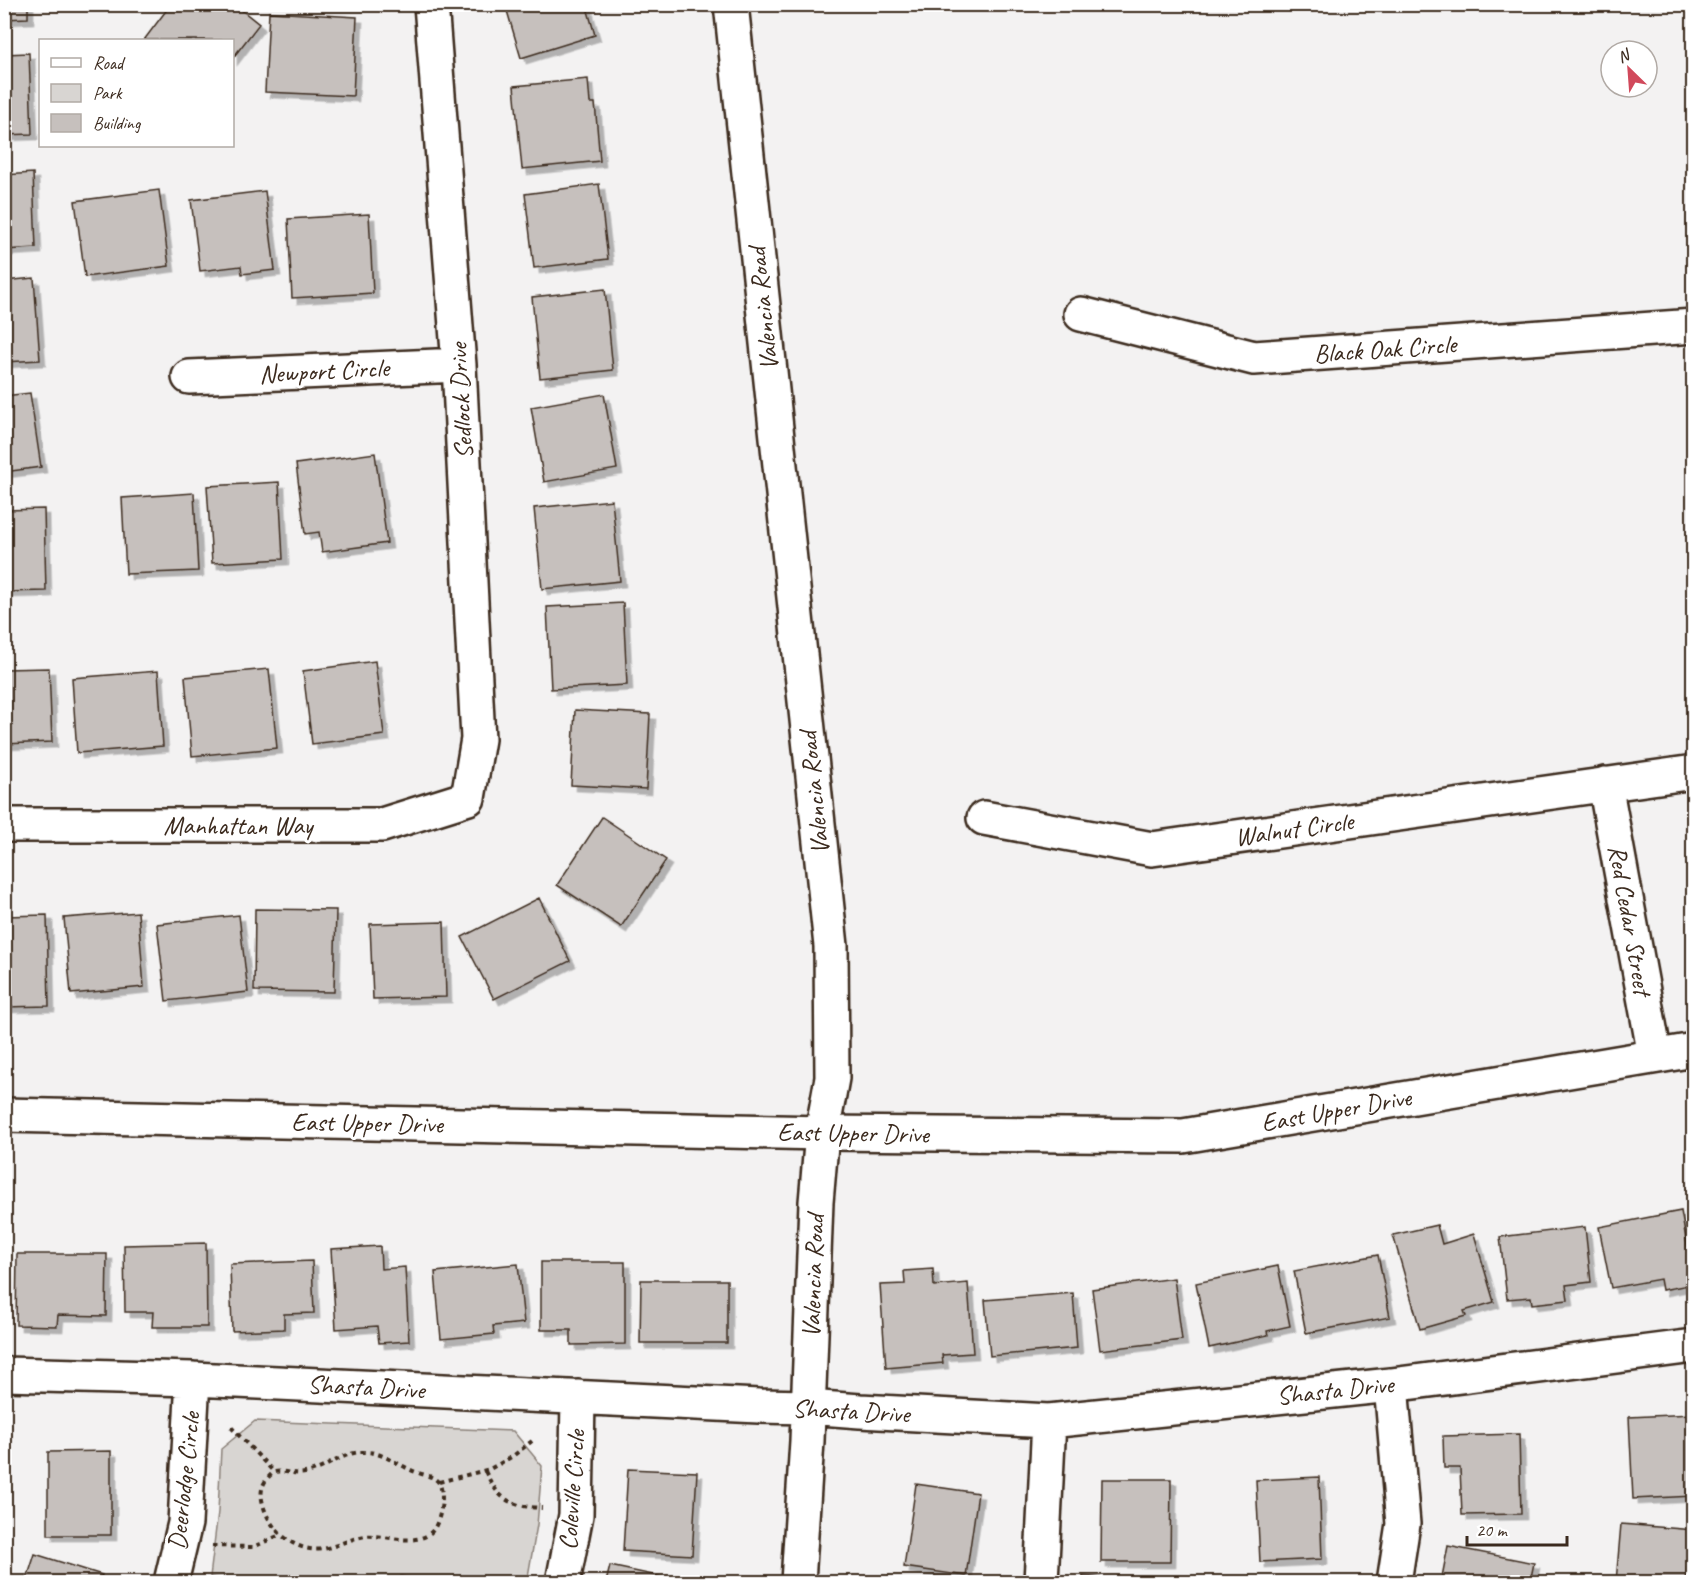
<svg xmlns="http://www.w3.org/2000/svg" width="1698" height="1587" font-family="Caveat,sans-serif">
<style>
.green{fill:#d8d5d2;stroke:#8a8078;stroke-width:1.5}
.building{fill:#c6c0bd;stroke:#3b2a1e;stroke-width:1.5;filter:url(#shadow)}
.lines{fill:none;stroke-linecap:round;stroke-linejoin:round}
.minor-casing{stroke:#3b2a1e;stroke-width:38}
.major-casing{stroke:#3b2a1e;stroke-width:38}
.path{stroke:#3b2a1e;stroke-width:4;stroke-dasharray:4.5 4.5;stroke-linecap:butt}
.minor{stroke:#fff;stroke-width:33}
.major{stroke:#fff;stroke-width:33}
.labels{text-anchor:middle;dominant-baseline:central;stroke-width:6;stroke-linejoin:round;paint-order:stroke}
.street-label{font-size:26px;fill:#3b2a1e;stroke:#fff}
</style>
<defs>
<filter id="shadow"><feDropShadow dx="5.5" dy="5.5" stdDeviation="0" flood-color="#0004"/></filter>
</defs>
<rect width="100%" height="100%" fill="#f3f2f2"/>
<filter id="ink" filterUnits="userSpaceOnUse"><feTurbulence type="fractalNoise" baseFrequency=".0167" numOctaves="2"/><feDisplacementMap in="SourceGraphic" scale="12" xChannelSelector="R" yChannelSelector="G"/><feConvolveMatrix kernelMatrix="1 2 1 2 8 2 1 2 1" color-interpolation-filters="sRGB"/></filter>
<g filter="url(#ink)">
<path class="green" d="M255,1421L513,1431L542,1466L537,1525L527,1582H436L401,1576L398,1582H239L210,1577L218,1512L221,1449Z"/>
<path class="building" d="M4,4H28V18L4,19Z
M171,4H234L259,24L232,59V40H144Z
M505,4H586L595,35L521,58Z
M269,12L357,17L353,96L265,92Z
M29,53L32,134L4,135V54Z
M588,79L590,103H595L600,161L522,169L514,86Z
M33,173L36,248L4,250V175Z
M599,184L608,259L534,268L525,194Z
M159,190L169,266L85,277L75,201Z
M265,191L275,270L242,274L241,266L200,271L191,200Z
M369,214L373,293L292,298L288,219Z
M34,278L40,360L4,362V281Z
M605,289L613,370L540,378L532,297Z
M30,393L41,467L4,472V396Z
M604,394L617,469L544,482L531,407Z
M375,453L387,543L322,552L319,532L305,534L296,464Z
M279,482L283,559L212,563L207,486Z
M194,493L198,571L126,574L122,498Z
M612,500L620,581L542,589L534,508Z
M44,509L46,591L4,592V510Z
M623,603L627,685L551,689L547,607Z
M375,661L384,735L312,744L303,671Z
M49,668L52,742L4,744V669Z
M269,669L277,748L192,756L185,677Z
M158,671L163,746L77,753L72,678Z
M575,710L650,714L646,789L571,785Z
M602,817L666,860L621,927L557,885Z
M539,898L570,961L494,999L462,937Z
M255,909L336,910L334,992L254,991Z
M138,912L144,987L71,994L64,918Z
M47,915L49,1006L4,1007V916Z
M239,915L248,992L166,1001L157,924Z
M444,922L446,997L373,999L370,924Z
M1681,1211L1694,1284L1662,1290L1660,1279L1611,1288L1599,1227Z
M1437,1225L1442,1244L1474,1234L1494,1302L1464,1311L1466,1316L1420,1329L1393,1235Z
M1585,1227L1591,1282L1566,1285L1568,1300L1532,1304L1531,1297L1507,1299L1500,1237Z
M206,1243L207,1327H152L153,1312H125L124,1245Z
M380,1246L381,1269L405,1267L409,1341L379,1343L377,1326L336,1329L331,1249Z
M17,1254H107L106,1316L58,1315L57,1326L16,1325Z
M1378,1255L1390,1317L1306,1333L1294,1271Z
M312,1261L314,1313L284,1314V1329L232,1331L230,1264Z
M541,1262H625V1344L571,1345V1330H541Z
M518,1264L524,1323L493,1326L494,1334L441,1339L435,1272Z
M1278,1266L1290,1326L1267,1331L1268,1335L1209,1348L1196,1283Z
M933,1269L934,1286L968,1283L973,1353L942,1355L943,1363L886,1368L880,1285L905,1284L904,1271Z
M1174,1278L1182,1340L1100,1350L1092,1289Z
M641,1280H727V1343H640Z
M1073,1293L1077,1348L990,1356L985,1300Z
M1693,1414L1694,1496L1633,1499L1629,1417Z
M1519,1434L1521,1514L1462,1515L1460,1468H1444L1443,1436Z
M111,1451V1535H48V1452Z
M628,1469L697,1472L692,1555L623,1551Z
M1319,1477L1322,1559L1260,1562L1256,1480Z
M1102,1479H1171L1170,1562H1101Z
M916,1484L978,1493L966,1576L904,1567Z
M1621,1524L1694,1530V1567H1687L1686,1582H1616Z
M1448,1546L1534,1563L1530,1582H1441Z
M35,1554L102,1575L99,1582H26Z
M610,1566L686,1582H606Z
M1083,1576L1140,1582H1082Z"/>
<g class="lines">
<g class="minor-casing">
<path id="minor" d="M731,4L831,946L832,1078L822,1133L816,1202L807,1441L798,1582
M1081,314L1254,358L1694,326
M189,377L459,365
M1605,784L1655,1056
M984,818L1152,849L1694,772
M4,825H382L468,798L478,739L459,365L431,4
M4,1374L193,1379L759,1406L808,1407L860,1411L1049,1421L1391,1385L1694,1346
M1391,1385L1403,1524L1394,1582
M171,1582L185,1523L193,1379
M563,1582L576,1515L578,1397
M1041,1582L1049,1421"/>
</g>
<g class="major-casing">
<path id="major" d="M4,1115L822,1133L1183,1136L1694,1050"/>
</g>
<path class="path" d="M231,1427L274,1472C284,1470 294,1475 305,1473C325,1470 340,1454 360,1452C364,1452 370,1452 374,1453C390,1457 403,1468 419,1473C427,1476 434,1476 439,1483C445,1493 441,1517 435,1527C422,1550 386,1534 366,1536C351,1538 338,1546 323,1549C295,1553 269,1530 263,1504C259,1490 263,1481 274,1472
M485,1471C499,1500 509,1506 542,1508
M439,1482L490,1469L513,1456L532,1441
M212,1546L253,1547L280,1535"/>
<use href="#minor" class="minor"/>
<use href="#major" class="major"/>
</g>
</g>
<g class="labels">
<g class="street-label">
<text transform="translate(763 309) rotate(-96)">Valencia Road</text>
<text transform="translate(1385 349) rotate(-4)">Black Oak Circle</text>
<text transform="translate(324 371) rotate(-3)">Newport Circle</text>
<text transform="translate(461 401) rotate(-93)">Sedlock Drive</text>
<text transform="translate(814 793) rotate(-96)">Valencia Road</text>
<text x="238" y="825">Manhattan Way</text>
<text transform="translate(1294 829) rotate(-8)">Walnut Circle</text>
<text transform="translate(1630 920) rotate(80)">Red Cedar Street</text>
<text transform="translate(1336 1110) rotate(-10)">East Upper Drive</text>
<text transform="translate(367 1123) rotate(1)">East Upper Drive</text>
<text transform="translate(853 1133) rotate(1)">East Upper Drive</text>
<text transform="translate(813 1276) rotate(-88)">Valencia Road</text>
<text transform="translate(366 1387) rotate(3)">Shasta Drive</text>
<text transform="translate(1335 1390) rotate(-6)">Shasta Drive</text>
<text transform="translate(851 1411) rotate(3)">Shasta Drive</text>
<text transform="translate(184 1481) rotate(-84)">Deerlodge Circle</text>
<text transform="translate(572 1490) rotate(-86)">Coleville Circle</text>
</g>
</g>
<rect width="1698" height="1587" fill="none" stroke="#fff" stroke-width="24"/>
<rect x="12" y="12" width="1674" height="1563" fill="none" stroke="#3b2a1e" stroke-width="2" filter="url(#ink)"/>
<rect x="39" y="39" width="195" height="108" fill="#ffffff" stroke="#b1aaa5" stroke-width="1.5"/>
<rect x="51" y="58" width="30" height="9" fill="#ffffff" stroke="#b1aaa5" stroke-width="1.5"/>
<text x="93" y="69" font-size="18" fill="#3b2a1e">Road</text>
<rect x="51" y="84" width="30" height="18" fill="#d8d5d2" stroke="#b1aaa5" stroke-width="1.5"/>
<text x="93" y="99" font-size="18" fill="#3b2a1e">Park</text>
<rect x="51" y="114" width="30" height="18" fill="#c6c0bd" stroke="#b1aaa5" stroke-width="1.5"/>
<text x="93" y="129" font-size="18" fill="#3b2a1e">Building</text>
<g transform="translate(1629 69) rotate(335)"><circle r="28" fill="#ffffff" stroke="#b1aaa5" stroke-width="1.5"/>
<path d="M0-4.5L10 22L0 15L-10 22Z" fill="#d1495b"/>
<text y="-9" font-size="16" font-weight="bold" text-anchor="middle" fill="#3b2a1e">N</text>
</g>
<path d="M1467 1536v9h100v-9" fill="none" stroke="#3b2a1e" stroke-width="3"/>
<text x="1476" y="1536" font-size="18" fill="#3b2a1e" stroke="#ffffff" stroke-width="4.5" paint-order="stroke">20 m</text>
</svg>
